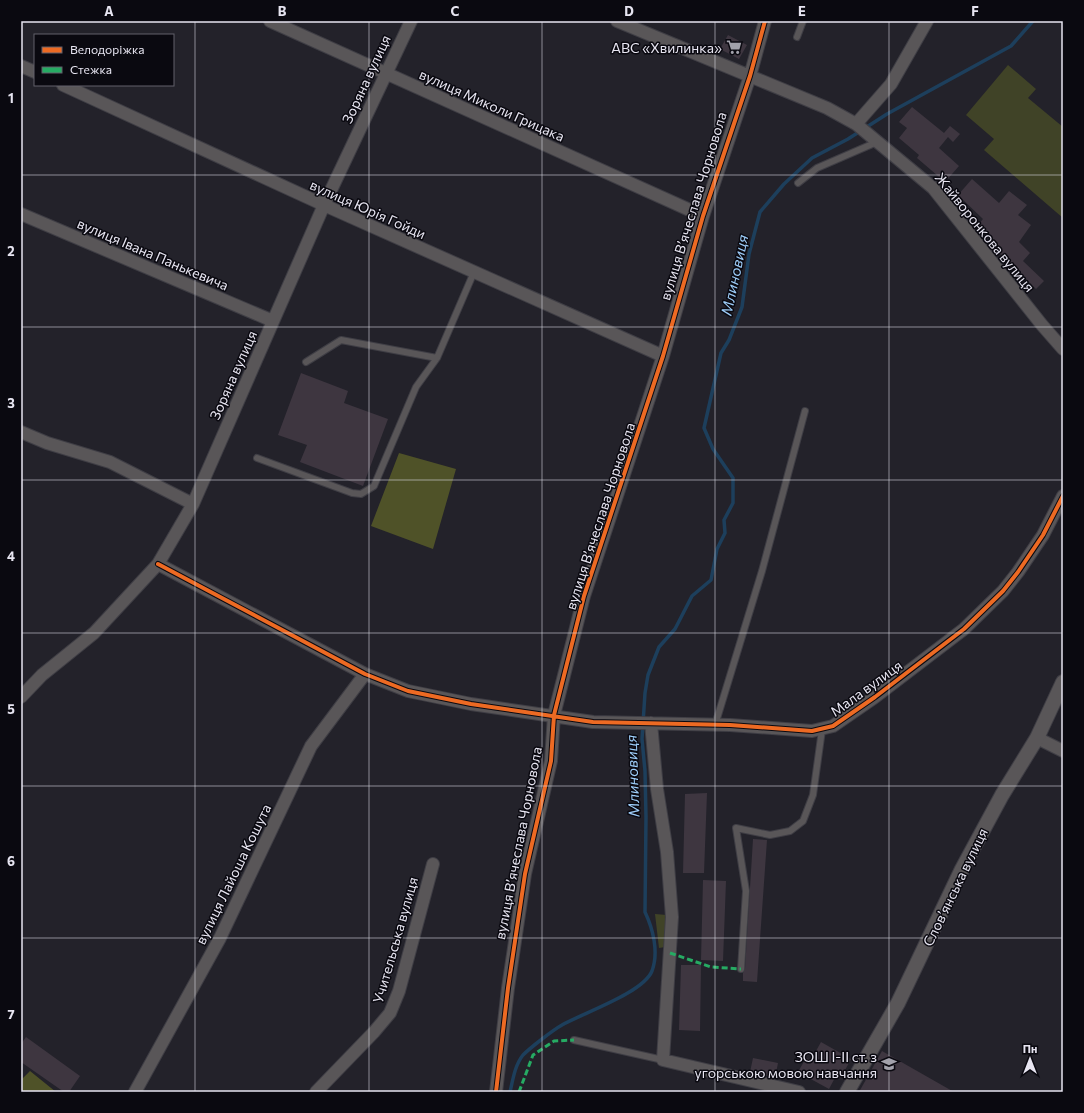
<svg xmlns="http://www.w3.org/2000/svg" width="1084" height="1113" font-family="Commissioner,sans-serif">
<style>
.green{fill:#404327}
.forest{fill:#4f5228}
.lines{fill:none;stroke-linecap:round;stroke-linejoin:round}
.stream{stroke:#1d3f5c;stroke-width:3.5}
.building{fill:#3e3640}
.service-casing{stroke:#3f3e45;stroke-width:8}
.minor-casing{stroke:#3f3e45;stroke-width:14}
.tertiary-casing{stroke:#3f3e45;stroke-width:16}
.service{stroke:#595658;stroke-width:6}
.minor{stroke:#595658;stroke-width:12}
.tertiary{stroke:#595658;stroke-width:14}
.quiet{stroke:#26ab63;stroke-width:3;stroke-dasharray:6 3;stroke-linecap:butt}
.cycleway-casing{stroke:#0a0910;stroke-width:6}
.cycleway{stroke:#ed6a23;stroke-width:4}
.grid{fill:none;stroke:#e7e5f1;stroke-width:1;stroke-opacity:0.55}
.labels{text-anchor:middle;dominant-baseline:central;stroke-width:3;stroke-linejoin:round;paint-order:stroke}
.poi-label{font-size:14px;fill:#e7e5f1;stroke:#0a0910;text-anchor:end}
.street-label{font-size:14px;fill:#e7e5f1;stroke:#0a0910}
.water-label{font-size:15px;font-style:italic;fill:#9dcdf9;stroke:#0a0910}
.neatline{fill:none;stroke:#e7e5f1;stroke-width:1.5}
.grid-label{font-size:13px;text-anchor:middle;font-weight:bold;fill:#e7e5f1}
</style>
<rect width="100%" height="100%" fill="#23222a"/>
<path class="green" d="M1008,65L1036,89L1028,98L1063,127V218L984,150L994,139L966,115Z
M655,914L667,915L665,947L659,948Z"/>
<path class="forest" d="M399,453L456,469L433,549L371,526Z
M30,1071L56,1092H21V1080Z"/>
<g class="lines">
<path class="stream" d="M510,1092C513,1079 515,1065 523,1055C530,1048 553,1030 562,1025C583,1013 643,993 652,971C659,952 653,929 645,912L646,817L645,771L642,739L645,693L648,675L659,647L675,629L692,596L711,580L717,549L725,533L724,520L733,503V478L713,449L704,428L721,353L729,340L742,307L749,254L760,212L784,184L812,158L848,139L887,114L1011,46L1033,21"/>
</g>
<path class="building" d="M728,35L747,45L739,59L720,49Z
M912,107L944,133L950,126L960,134L953,142L948,137L939,148L959,166L945,182L917,158L919,155L899,138L907,128L899,122Z
M972,179L999,203L1009,191L1027,205L1018,215L1031,225L1019,242L1030,253L1023,261L1044,281L1036,289L993,247L998,243L977,226L983,219L958,195Z
M301,373L348,391L344,403L388,419L363,486L300,462L307,445L278,435Z
M707,793L704,873H683L685,794Z
M753,839L767,840L757,982L743,981V973L745,969Z
M703,880L726,881L723,961L701,960Z
M681,965H701L700,1031L679,1030Z
M26,1037L80,1076L69,1092H64L21,1062V1044Z
M821,1042L851,1059L843,1074L838,1072L829,1089L798,1072L806,1058L811,1060Z
M882,1051L954,1092H859Z
M753,1058L778,1063L775,1078L750,1072Z"/>
<g class="lines">
<g class="service-casing">
<path id="service" d="M797,37L803,21
M798,183L817,168L877,142
M306,362L341,340L437,358L474,272
M257,458L352,493L361,494L374,486L416,387L437,358
M715,725L762,571L805,411
M741,969L746,891L736,828L770,835L790,831L803,821L813,795L822,730
M574,1040L663,1060"/>
</g>
<g class="minor-casing">
<path id="minor" d="M270,21L703,216
M617,21L827,108L856,124L933,188L1042,325L1063,349
M21,66L35,72
M63,85L324,205L663,356
M856,124L891,84L927,21
M21,214L273,321
M21,432L47,443L110,462L193,504
M158,564L365,674L408,691L471,704L593,722L730,725L812,731L833,726L875,697L964,629L1003,591L1018,572L1043,535L1063,496
M21,697L42,675L94,633L158,564L193,504L324,205L411,21
M651,723L657,789L667,852L672,917L663,1060L799,1092
M1037,738L1063,751
M135,1092L220,938L311,746L365,674
M316,1092L374,1032L390,1013L399,991L433,864
M496,1092L508,988L525,874L551,761L554,715L584,596L663,356L703,216L750,76L765,21"/>
</g>
<g class="tertiary-casing">
<path id="tertiary" d="M847,1092L898,1003L962,869L1002,795L1037,738L1063,682"/>
</g>
<use href="#service" class="service"/>
<use href="#minor" class="minor"/>
<use href="#tertiary" class="tertiary"/>
<path class="quiet" d="M670,953L711,967L741,969
M519,1092L533,1055L554,1041L574,1040"/>
<g class="cycleway-casing">
<path id="cycleway" d="M158,564L365,674L408,691L471,704L593,722L730,725L812,731L833,726L875,697L964,629L1003,591L1018,572L1043,535L1063,496
M496,1092L508,988L525,874L551,761L554,715L584,596L663,356L703,216L750,76L765,21"/>
</g>
<use href="#cycleway" class="cycleway"/>
</g>
<path class="grid" d="M195,21V1092M369,21V1092M542,21V1092M715,21V1092M889,21V1092M21,175H1063M21,327H1063M21,480H1063M21,633H1063M21,786H1063M21,938H1063"/>
<defs>
<g id="supermarket-bare" transform="scale(1.2)"><path d="M-6-5.5h2.5l.6 2H6L4.5 2H-2.5L-4.4-4H-6ZM-1.5 3.2a1.3 1.3 0 1 0 .1 0ZM3 3.2a1.3 1.3 0 1 0 .1 0Z" fill="#a2a1ab" stroke="#0a0910" stroke-width="2.5" paint-order="stroke"/></g>
<g id="school-bare" transform="scale(1.2)"><path d="M0-5L7-2L0 1L-7-2ZM-4 1L0 2.5L4 1V4Q0 6-4 4Z" fill="#a2a1ab" stroke="#0a0910" stroke-width="2.5" paint-order="stroke"/></g>
</defs>
<g fill-rule="evenodd">
<use href="#supermarket-bare" x="734" y="47"/>
<use href="#school-bare" x="889" y="1064"/>
</g>
<g class="labels">
<g class="poi-label">
<text x="722" y="47">АВС «Хвилинка»</text>
<text x="877" y="1056">ЗОШ І-ІІ ст. з<tspan x="877" dy="16">угорською мовою навчання</tspan></text>
</g>
<g class="street-label">
<text transform="translate(366 79) rotate(-65)">Зоряна вулиця</text>
<text transform="translate(492 105) rotate(24)">вулиця Миколи Грицака</text>
<text transform="translate(693 206) rotate(-73)">вулиця Вʼячеслава Чорновола</text>
<text transform="translate(368 209) rotate(24)">вулиця Юрія Гойди</text>
<text transform="translate(985 232) rotate(51)">Жайворонкова вулиця</text>
<text transform="translate(153 254) rotate(23)">вулиця Івана Панькевича</text>
<text transform="translate(233 375) rotate(-66)">Зоряна вулиця</text>
<text transform="translate(600 516) rotate(-72)">вулиця Вʼячеслава Чорновола</text>
<text transform="translate(866 688) rotate(-36)">Мала вулиця</text>
<text transform="translate(518 843) rotate(-79)">вулиця Вʼячеслава Чорновола</text>
<text transform="translate(233 874) rotate(-64)">вулиця Лайоша Кошута</text>
<text transform="translate(955 887) rotate(-64)">Словʼянська вулиця</text>
<text transform="translate(395 940) rotate(-74)">Учительська вулиця</text>
</g>
<g class="water-label">
<text transform="translate(734 275) rotate(-78)">Млиновиця</text>
<text transform="translate(632 776) rotate(-92)">Млиновиця</text>
</g>
</g>
<rect width="1084" height="1113" fill="none" stroke="#0a0910" stroke-width="44"/>
<rect x="34" y="34" width="140" height="52" fill="#0a0910" stroke="#62616a"/>
<rect x="42" y="47" width="20" height="6" fill="#ed6a23" stroke="#62616a"/>
<text x="70" y="54" font-size="12" fill="#e7e5f1">Велодоріжка</text>
<rect x="42" y="67" width="20" height="6" fill="#26ab63" stroke="#62616a"/>
<text x="70" y="74" font-size="12" fill="#e7e5f1">Стежка</text>
<g transform="translate(1030 1059)" stroke="#0a0910" stroke-width="3" paint-order="stroke">
<path d="M0-3L7 15L0 10L-7 15Z" fill="#e7e5f1"/>
<text y="-6" font-size="11" font-weight="bold" text-anchor="middle" fill="#e7e5f1">Пн</text>
</g>
<rect x="22" y="22" width="1040" height="1069" class="neatline"/>
<g class="grid-label">
<text x="109" y="16">A</text>
<text x="282" y="16">B</text>
<text x="455" y="16">C</text>
<text x="629" y="16">D</text>
<text x="802" y="16">E</text>
<text x="975" y="16">F</text>
<text x="11" y="103">1</text>
<text x="11" y="256">2</text>
<text x="11" y="408">3</text>
<text x="11" y="561">4</text>
<text x="11" y="714">5</text>
<text x="11" y="866">6</text>
<text x="11" y="1019">7</text>
</g>
</svg>
